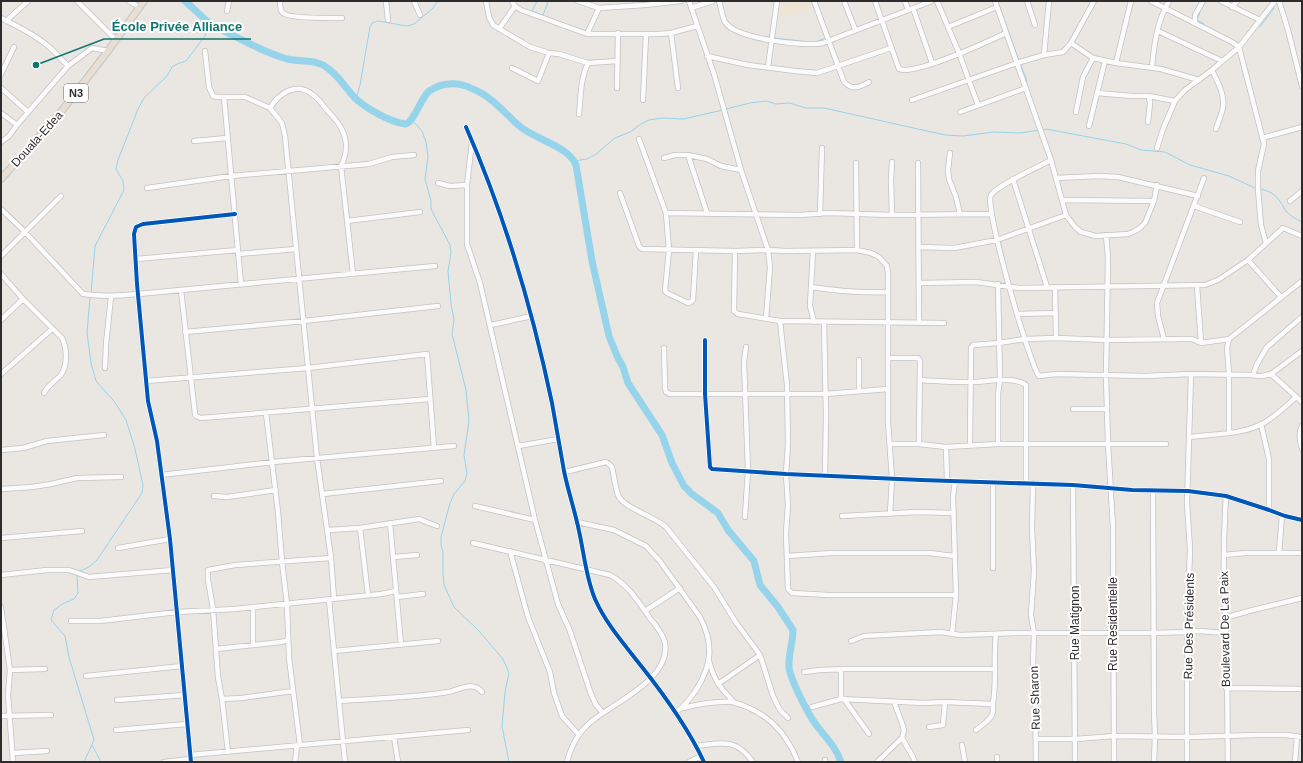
<svg xmlns="http://www.w3.org/2000/svg" width="1303" height="763" font-family="Helvetica,sans-serif">
<style>
.education{fill:#ede5d6}
.lines{fill:none;stroke-linecap:round;stroke-linejoin:round}
.stream{stroke:#95d4eb;stroke-width:1}
.river{stroke:#95d4eb;stroke-width:7}
.minor-casing{stroke:#c3c2c3;stroke-width:6}
.highway-casing{stroke:#c6c4c2;stroke-width:8}
.minor{stroke:#fcfbfb;stroke-width:4.5}
.highway{stroke:#e9ded4;stroke-width:6}
.cycleway-casing{stroke:#fff;stroke-width:6}
.cycleway{stroke:#0057b8;stroke-width:4}
.labels{text-anchor:middle;dominant-baseline:central;stroke-width:4;stroke-linejoin:round;paint-order:stroke}
.shield{fill:#fff;stroke:#6b6b6b;stroke-width:1}
.shield-label{font-size:11px;font-weight:bold;fill:#2c2c2c}
.street-label{font-size:12px;fill:#2c2c2c;stroke:#fff}
.leader{fill:none;stroke:#0f766e;stroke-width:1.5}
.callout-dot{fill:#0f766e;stroke:#fff;stroke-width:1.5}
.callout-label{font-size:13px;text-anchor:middle;font-weight:bold;fill:#0f766e;stroke:#fff;stroke-width:4;stroke-linejoin:round;paint-order:stroke}
</style>
<rect width="100%" height="100%" fill="#eae6e2"/>
<path class="education" d="M782,1H812L814,7L779,19V10Z"/>
<g class="lines">
<path class="stream" d="M537,1L532,11L537,13
M633,1V3
M999,5L1019,61
M1200,12L1197,20L1204,24
M538,14L543,15L548,2
M1260,27L1274,8
M764,37H771
M774,38L809,42
M700,39L704,52
M818,41L826,38
M1020,63L1027,81
M356,99L360,85L370,27L372,23L378,21L407,26L414,24L432,9L438,1
M726,109L750,103L766,101L776,104L789,103L806,108H824L945,135L963,136L993,132L1020,133L1039,130
M412,120L422,131L426,142L428,157L425,179L431,201V209L450,245L451,253L448,271L451,304L454,320L452,334L466,390L469,421L464,455L467,473L465,481L454,494L450,503L441,537V545L443,552V573L444,585L454,607L479,631L503,659L509,673L505,692L502,726L509,762
M1043,130L1046,129L1126,144L1141,150L1165,152L1190,165L1229,176L1257,189
M574,161L587,159L596,154L615,138L630,132L641,124L649,120L662,118L683,119L723,110
M1260,189C1269,191 1276,194 1281,203C1283,205 1284,209 1286,211C1290,216 1296,219 1302,222
M91,294L95,246L124,190L123,181L116,169L118,160L138,109L144,98L167,76L172,67L177,64L186,61L205,36L209,22
M80,571L89,567L97,560L142,493L143,485L135,449L126,420L114,401L96,381L91,363L87,333L90,297
M77,575L78,593L74,599L64,603L54,610L51,620L65,636L69,657L94,740L84,762
M92,745L101,762"/>
<path class="river" d="M185,1C193,8 200,15 208,22C213,26 220,28 226,32C246,42 266,53 287,59C299,62 312,59 323,65C336,72 345,87 354,97C365,108 390,122 405,124C413,124 421,98 429,91C434,88 443,84 449,84C461,82 473,89 483,94C498,103 509,118 522,128C538,140 569,147 576,165L592,261L606,323L609,336L617,356L623,367L628,383L662,435L672,463L684,486L692,494L718,513L728,530L754,561L760,585L778,607L793,630C793,643 788,655 789,667C790,679 809,716 817,726C826,738 836,747 841,762"/>
<g class="minor-casing">
<path id="minor" d="M77,1L116,40
M129,1L139,7
M280,1C280,4 280,11 283,13C289,19 331,18 342,18
M386,1L388,20
M414,1L420,15
M486,1L489,17L493,25L530,47L549,53L559,54L588,63L617,61
M512,1L515,6L521,10L587,34H659L671,33L697,26
M578,1L599,8L645,5L681,1
M689,1L714,74L741,170L768,250L770,267L766,319
M719,1C721,7 722,16 725,22C736,39 805,47 823,43L932,1
M814,1L844,82C853,91 860,87 869,82
M844,1L855,29
M875,1L899,69C914,76 989,41 1006,33
M905,1L908,10
M937,1L959,53L978,105
M995,1L1051,160L1066,215L1075,227L1081,232L1096,236L1128,234L1133,232L1140,228L1145,223L1154,201L1157,185
M1027,1L1035,25
M1151,1L1232,42L1239,47L1264,144L1258,171V189L1261,225L1266,243
M1221,1L1260,20
M1279,1L1288,30L1302,86
M1232,7L1237,1
M691,8L713,1
M913,8L932,63
M227,11L229,1
M1,18C17,26 34,34 48,46C55,52 62,60 68,66
M6,21L28,1
M1195,23V15L1203,1
M948,27L997,7
M499,29L515,6
M1158,31L1222,61
M671,33L678,88
M587,34L599,8
M1071,43L1093,58L1116,63L1161,69L1199,80
M205,51L209,87L213,96L217,97H245L270,108L282,123L285,136L317,458L331,558L334,599
M1044,55L1049,1
M707,56L748,65L795,71L817,73L891,48
M1116,63L1131,1
M768,67L777,1
M1152,67C1154,45 1157,21 1169,1
M512,68L538,81L549,53
M1212,70C1217,81 1225,94 1223,107C1222,114 1218,122 1216,129
M1,74L14,47
M1,88L28,112
M617,88L618,33
M1097,93L1132,96H1149L1175,101
M224,97L241,284
M643,100L646,35
M912,100L1017,63L1044,55L1063,52L1071,43L1094,1
M270,108C279,93 297,81 313,95C318,98 322,104 326,109C331,115 338,121 341,128C348,140 347,154 341,166L353,274
M960,112L1026,88
M1076,112L1083,77L1093,58
M1,113L17,125
M579,114C581,97 580,79 588,63
M1148,122L1150,104L1149,96
M1089,126L1105,61
M466,127C505,216 532,308 552,403C556,426 560,449 564,471C568,491 575,511 579,531C584,553 586,578 595,599C606,624 625,645 642,667C665,696 688,728 704,762
M1262,138L1302,127
M639,139L666,213L669,250L665,291L667,293L688,303L691,302L693,300L696,250
M194,141L227,138
M472,141L467,185V244L480,283L535,520L558,604L570,631L591,694L596,705L603,713
M1,142L9,136L17,125L68,66L92,48L108,51
M1157,148L1163,129L1175,101L1185,90L1212,70L1239,47L1275,1
M950,153L948,170L949,179L956,197L960,214
M688,155L707,213
M664,158L675,155H688L707,159L721,166L741,170
M1051,160C1039,167 997,185 991,195C984,206 1029,363 1039,376L1056,374L1145,376L1191,374L1249,375L1262,376L1271,374L1302,351
M856,163L857,250
M918,163L919,323
M1056,178L1099,176L1118,177L1198,196
M1013,179L1047,287
M438,183L450,186L467,185
M147,188L231,176L369,164L392,157L414,155
M620,193L639,246L642,249L735,251L768,250L786,251L857,250L871,253L879,257L887,266L888,274V422L892,479L890,514
M1062,200L1154,201
M1290,201L1302,191
M1194,206L1240,222
M1,209L25,232L83,294C102,297 120,296 138,294L435,266
M666,213L800,215L828,213L892,215L991,214
M820,214L822,148
M892,215L891,180L892,162
M347,221L420,212
M1106,235L1108,258L1106,376L1108,444L1113,527L1114,762
M919,247L954,248L997,240L1066,215
M735,251L734,311L738,314L780,321L944,323
M813,251L810,306L814,322
M238,254L296,249
M1,256L61,196
M136,259L238,250
M1248,260L1281,297
M1,274L23,299L62,338C67,348 68,367 60,376C54,382 48,385 44,393
M919,283L976,282L1019,288L1205,285L1218,280L1248,260L1283,228L1302,236
M998,284L1000,380L998,394V444
M1197,286L1201,343
M811,287C837,291 862,293 888,292
M1055,287L1056,338
M181,290L195,414L196,416L201,418L430,399
M1017,314L1056,313
M1,320L23,299
M780,321L787,385L788,444L786,474L788,505L786,533L788,589L792,593L828,595H956
M824,322L826,416L825,475
M491,325L532,316
M185,332L304,321L438,306
M1164,339L1158,316L1157,303L1204,178
M705,340V394L710,467L712,469L786,474L921,480L1073,485L1132,490L1188,491L1226,496L1269,510L1285,516L1302,520
M664,348L665,388L666,392L670,394H825L888,389
M888,358H918L920,360L919,444
M859,360V391
M105,368L106,344L111,297
M1,374L52,329
M1271,374L1302,402
M1253,375L1257,364L1267,347L1302,317
M920,380C937,381 953,382 970,382C985,382 1014,376 1026,385V483
M146,381L308,368L427,354L434,448
M1073,409H1107
M266,413L278,512L282,562L287,604L289,658L300,745
M1261,424L1269,459V510
M1302,426C1298,433 1300,441 1302,449
M1229,432V374L1227,348L1229,339L1302,281
M1189,437C1213,434 1240,435 1262,424C1275,417 1285,407 1296,397
M890,444H919L946,447L998,444H1166
M518,446L559,439
M970,446L971,348L973,345L999,343L1025,339L1056,338L1107,340L1184,339H1192L1201,343L1229,339
M946,447L947,480
M1,450L23,448L47,441L104,435
M565,472L606,462L609,464L612,467C614,476 615,486 618,495C622,507 655,517 666,527L714,587L735,621L760,655L773,696L780,710L788,718
M161,475L273,462L454,446
M993,483V568
M1033,483L1032,528L1034,571L1031,615L1034,633L1033,665L1035,688L1036,762
M1073,485L1075,762
M1,489L32,487L51,484L77,478L121,477
M1153,490L1154,712L1155,736L1154,762
M323,494L441,481
M214,496L227,497L276,490
M1226,496C1223,542 1223,588 1226,634C1228,676 1227,719 1228,762
M475,506L535,520
M842,516L917,512L954,513
M745,517L748,470L744,362L746,347
M577,522L614,530L646,546L659,560L700,617C714,644 712,665 696,690C690,699 684,707 675,713
M390,523L401,645
M360,528L368,595
M328,530L360,528L419,519L437,526
M1,538L82,531
M473,543L610,575C628,585 638,601 649,617C655,624 663,634 665,643C671,679 615,702 592,721C578,732 571,746 567,762
M118,548L170,539
M510,551L528,617L550,672L554,693L562,716L579,735
M1279,553L1282,515
M1224,555L1245,553H1302
M787,556L832,553H929L954,556
M393,557L417,555
M1,575L47,570H69L89,577L173,570
M397,597L423,594
M329,600L345,762
M1,607L10,670L8,695L13,762
M253,607V645
M645,611L680,588
M1224,618L1253,610L1302,598
M71,621H100L177,612L235,609L381,594L396,591
M952,634L956,595L953,497L955,481
M851,641L864,636L941,632L960,635L1017,633H1153L1187,632L1199,631L1226,633
M216,649L281,642L288,640
M334,651L438,641
M709,661C714,680 720,688 734,702
M10,670L45,669
M804,672L820,670L846,669H994
M86,676L182,666
M718,684L760,655
M1226,688L1302,689
M222,699L242,698L293,691
M841,699V670
M844,699L869,734
M117,700L185,695
M339,701C375,698 412,698 448,692C459,690 473,680 482,692
M812,707L841,699L923,703L945,702L993,704
M683,708C699,704 715,701 732,702C737,703 742,705 747,707C772,717 788,737 798,762
M1,716L51,715
M929,727L943,725L945,702
M116,730L187,724
M976,730C981,726 989,721 992,715C994,711 992,707 993,703C997,680 993,657 996,634
M394,737L398,762
M902,738L913,757L915,762
M1037,739H1076L1114,736L1188,737L1258,735H1286L1302,737
M962,745L965,762
M697,746C722,743 736,738 753,762
M228,752L222,699L218,677L213,609L208,580V570L235,565L331,558
M13,753L47,751
M190,755L468,730
M825,760V762
M164,762L190,759
M191,762L170,539L157,441L148,401L137,284L134,234L136,227L143,224L235,214
M295,762L297,746
M689,762L701,756
M877,762L902,738L904,730L902,723L894,702
M997,762V757
M1187,762V632L1190,549L1187,503L1191,374
M1295,762L1297,736"/>
</g>
<g class="highway-casing">
<path id="highway" d="M1,179L60,113L108,51L144,1"/>
</g>
<use href="#minor" class="minor"/>
<use href="#highway" class="highway"/>
<g class="cycleway-casing">
<path id="cycleway" d="M466,127C505,216 532,308 552,403C556,426 560,449 564,471C568,491 575,511 579,531C584,553 586,578 595,599C606,624 625,645 642,667C665,696 688,728 704,762
M705,340V394L710,467L712,469L786,474L921,480L1073,485L1132,490L1188,491L1226,496L1269,510L1285,516L1302,520
M191,762L170,539L157,441L148,401L137,284L134,234L136,227L143,224L235,214"/>
</g>
<use href="#cycleway" class="cycleway"/>
</g>
<g class="labels">
<rect class="shield" x="64" y="84" width="24" height="18" rx="3"/>
<g class="shield-label">
<text x="76" y="93">N3</text>
</g>
<g class="street-label">
<text transform="translate(37 139) rotate(-48)">Douala-Edea</text>
<text transform="translate(1075 623) rotate(-90)">Rue Matignon</text>
<text transform="translate(1113 624) rotate(-90)">Rue Residentielle</text>
<text transform="translate(1189 626) rotate(-89)">Rue Des Présidents</text>
<text transform="translate(1225 629) rotate(-91)">Boulevard De La Paix</text>
<text transform="translate(1035 698) rotate(-92)">Rue Sharon</text>
</g>
</g>
<path class="leader" d="M36 65L104 39H251"/>
<circle class="callout-dot" cx="36" cy="65" r="4"/>
<g class="callout-label">
<text x="177" y="31">École Privée Alliance</text>
</g>
<rect width="1303" height="763" fill="none" stroke="#2c2c2c" stroke-width="4"/>
</svg>
